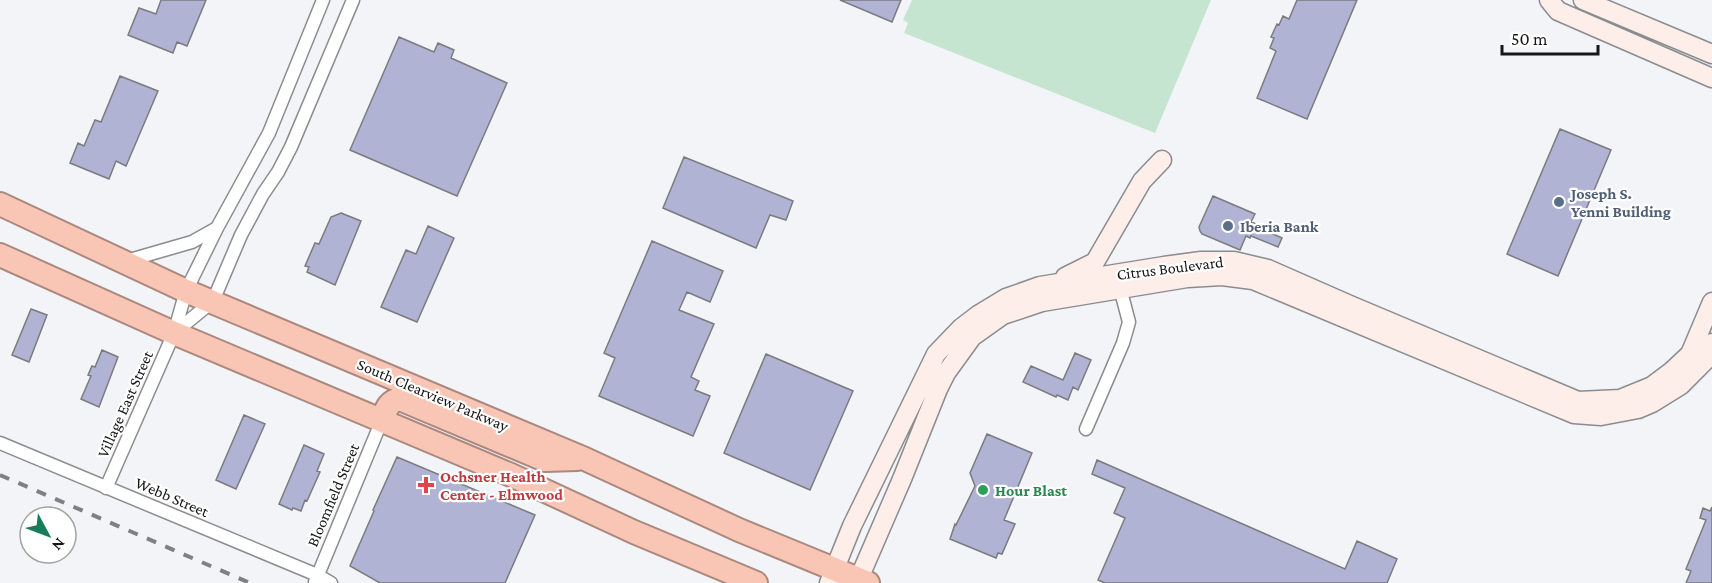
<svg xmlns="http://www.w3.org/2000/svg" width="1712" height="583" font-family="'Crimson Pro',serif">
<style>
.green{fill:#c5e5d1}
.building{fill:#b1b3d5;stroke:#7b7b7f;stroke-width:1.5}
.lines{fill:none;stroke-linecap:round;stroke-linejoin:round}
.street-casing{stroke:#8b8c8f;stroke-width:15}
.secondary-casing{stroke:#8b8c8f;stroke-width:21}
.highway-casing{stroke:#aa887e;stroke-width:26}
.street{stroke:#fff;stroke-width:12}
.secondary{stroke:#fdeee9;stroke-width:18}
.highway{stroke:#f9c6b6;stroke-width:22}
.rail{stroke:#7f8082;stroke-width:4;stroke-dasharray:10 10;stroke-linecap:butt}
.service-dot{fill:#5c6f8a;stroke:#fff;stroke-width:2}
.health-dot{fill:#e0444e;stroke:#fff;stroke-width:2}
.leisure-dot{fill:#2e9e5b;stroke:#fff;stroke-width:2}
.labels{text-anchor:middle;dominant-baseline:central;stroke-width:4.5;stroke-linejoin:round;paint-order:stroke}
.service-label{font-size:16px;font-weight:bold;fill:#4e5e75;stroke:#fff;text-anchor:start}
.street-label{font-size:16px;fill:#161617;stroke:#fff}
.health-label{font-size:16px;font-weight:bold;fill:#be3a42;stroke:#fff;text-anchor:start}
.leisure-label{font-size:16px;font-weight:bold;fill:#27864d;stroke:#fff;text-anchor:start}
</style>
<rect width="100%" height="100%" fill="#f3f4f7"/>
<path class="green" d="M912,0H1211L1155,133L904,33L908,23L903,20Z"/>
<path class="building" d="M161,0H206L187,46L177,42L173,53L128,35L139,8L156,14Z
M840,0H901L892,22Z
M1297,0H1357L1307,119L1257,98L1276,51L1270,48L1274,38L1271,37L1277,24L1279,25L1283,16L1289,19Z
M399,37L434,52L438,43L454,50L451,58L507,83L457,196L350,150Z
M120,76L158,91L126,166L116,161L109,179L70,163L78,143L84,146L95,120L101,122Z
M1560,129L1611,150L1558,276L1507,254Z
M684,157L793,201L786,220L770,215L756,248L663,208Z
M1213,196L1255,214L1251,222L1256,224L1255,226L1282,238L1278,247L1251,236L1250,238L1246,236L1240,250L1202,234L1200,231L1199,227Z
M341,213L361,221L335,285L307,272L309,267L305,266L315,243L319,244L331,217Z
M428,226L454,238L417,322L381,307L406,250L416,254Z
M652,241L723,271L710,302L687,292L679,310L714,324L691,377L699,381L695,390L710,396L693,436L599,396L615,358L604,353Z
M31,309L47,315L29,362L12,355Z
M102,350L118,357L99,407L81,399L91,376L88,375L92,366L95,367Z
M1075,353L1091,360L1078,390L1073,387L1068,400L1057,395L1056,397L1023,382L1031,366L1063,380Z
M766,354L853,391L810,490L724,453Z
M244,415L265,424L236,489L216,480Z
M987,434L1032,453L1004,520L1015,524L1002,554L998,553L996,558L950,539L955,524L956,525L975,486L970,473Z
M304,445L324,454L317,471L320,472L307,501L305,500L301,511L293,508L292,510L279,504Z
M397,457L535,515L505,583H380L350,566L374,511L373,510Z
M1097,460L1345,569L1357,541L1397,559L1387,583H1105L1098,580L1125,518L1114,513L1125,488L1092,474Z
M1712,507V583H1686L1691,571L1686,569L1706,520L1700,518L1703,508L1710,511Z"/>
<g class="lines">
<g class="street-casing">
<path id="street" d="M126,261L192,242L217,228L269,133L323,0
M174,333L213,301L241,235L263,194L278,172L291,147L353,0
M1086,429L1123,343L1129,322L1120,288
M0,443L317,575L331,583
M106,488L174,333L186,291L217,228
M315,582L382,420"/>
</g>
<g class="secondary-casing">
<path id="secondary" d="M1549,0L1558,11L1712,78
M1583,0L1712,54
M1065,277L1095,262L1142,181L1162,160
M829,583L852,526L936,354L961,328L978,315L1006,298L1040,286L1164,266L1201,261H1234L1268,269L1350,305L1578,401L1620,399L1652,386L1672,371L1690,354L1712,302
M857,583L902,479L938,389L946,373L972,337L1003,315L1042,302L1187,278L1222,276L1253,280L1574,414L1601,416L1638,409L1652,403L1681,385L1705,361L1712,343"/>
</g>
<g class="highway-casing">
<path id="highway" d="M0,204L186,291L585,459L739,530L868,583
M0,255L174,333L511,475L634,532L756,583
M382,420C386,410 388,401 400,399L545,460L577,459"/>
</g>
<use href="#street" class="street"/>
<use href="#secondary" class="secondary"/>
<use href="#highway" class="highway"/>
<path class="rail" d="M0,475L250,583"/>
</g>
<g class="service-dot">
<circle cx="1559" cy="202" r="6"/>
<circle cx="1228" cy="226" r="6"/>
</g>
<path class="health-dot" d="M423 476h6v6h6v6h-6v6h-6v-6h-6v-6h6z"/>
<circle class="leisure-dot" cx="983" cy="490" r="6"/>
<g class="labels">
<g class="service-label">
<text x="1571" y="193">Joseph S.<tspan x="1571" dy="18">Yenni Building</tspan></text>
<text x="1240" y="226">Iberia Bank</text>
</g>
<g class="street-label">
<text transform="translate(1170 268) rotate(-7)">Citrus Boulevard</text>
<text transform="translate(433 395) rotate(23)">South Clearview Parkway</text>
<text transform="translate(125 404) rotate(-66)">Village East Street</text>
<text transform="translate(333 495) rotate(-67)">Bloomfield Street</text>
<text transform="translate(172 497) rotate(23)">Webb Street</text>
</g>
<g class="health-label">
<text x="440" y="476">Ochsner Health<tspan x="440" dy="18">Center - Elmwood</tspan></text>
</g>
<g class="leisure-label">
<text x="995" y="490">Hour Blast</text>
</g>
</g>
<g transform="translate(48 535) rotate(131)"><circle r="28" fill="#ffffff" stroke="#a2a2a2" stroke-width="1.5"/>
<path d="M0-4.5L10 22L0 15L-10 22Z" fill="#187d57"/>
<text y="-9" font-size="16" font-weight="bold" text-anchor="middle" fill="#161617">N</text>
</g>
<path d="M1502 45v9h96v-9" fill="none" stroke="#161617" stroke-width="3"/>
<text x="1511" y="45" font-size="18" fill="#161617" stroke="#ffffff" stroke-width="4.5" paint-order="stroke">50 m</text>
</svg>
